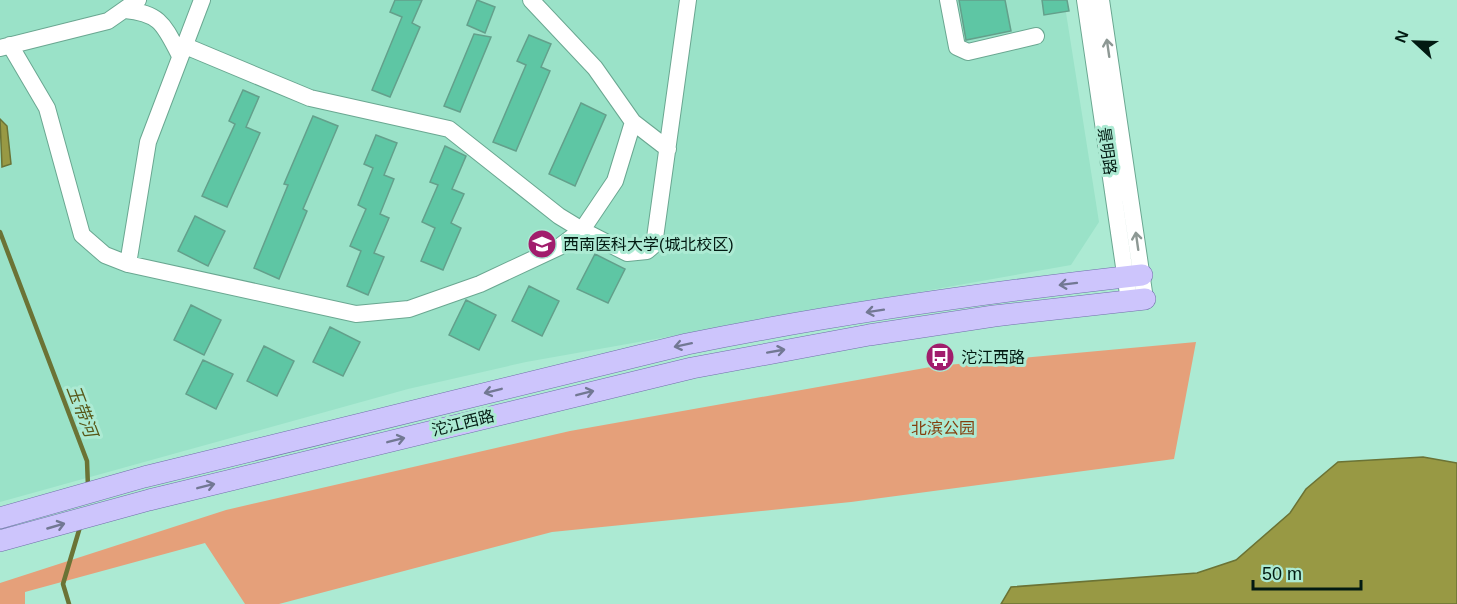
<svg xmlns="http://www.w3.org/2000/svg" width="1457" height="604" font-family="Helvetica,'Noto Sans SC',sans-serif">
<style>
.built{fill:#9ae2c8}
.green{fill:#e5a07a}
.water{fill:#989944;stroke:#6b7335;stroke-width:1.5}
.lines{fill:none;stroke-linecap:round;stroke-linejoin:round}
.stream{stroke:#6b7335;stroke-width:4.5}
.building{fill:#5ec6a4;stroke:#63a08b;stroke-width:1.5}
.minor-casing{stroke:#6aa791;stroke-width:18}
.major-casing{stroke:#7070a9;stroke-width:22}
.minor{stroke:#fff;stroke-width:16}
.major{stroke:#cdc5fc;stroke-width:21}
.oneway{stroke:#8d9894}
.oneway2{stroke:#727893}
.labels{text-anchor:middle;dominant-baseline:central;stroke-width:6;stroke-linejoin:round;paint-order:stroke}
.street-label{font-size:16px;fill:#021a12;stroke:#acead3}
.poi-label{font-size:16px;fill:#021a12;stroke:#acead3;text-anchor:start}
.park-label{font-size:16px;fill:#833e0d;stroke:#acead3}
.water-label{font-size:18px;font-style:italic;fill:#585819;stroke:#acead3}
</style>
<rect width="100%" height="100%" fill="#acead3"/>
<path class="built" d="M0,0H1064L1099,222L1071,265L526,362L408,389L0,502Z"/>
<path class="green" d="M1196,342L1174,459L851,502L552,532L279,604H245L205,543L25,592V604H0V583L226,510L570,431L936,366Z"/>
<path class="water" d="M0,119L7,126L11,164L2,167Z
M1423,457L1457,463V604H1001L1011,587L1197,573L1236,560L1290,513L1306,489L1338,462Z"/>
<g class="lines">
<path class="stream" d="M0,232L87,461L88,487
M69,604L63,584L80,527"/>
</g>
<path class="building" d="M395,0H422L412,23L420,27L390,97L372,90L402,17L390,12Z
M477,0L495,7L485,33L467,25Z
M959,0H1005L1011,31L966,40Z
M1042,0H1067L1069,11L1044,15Z
M474,34L491,37L460,112L444,106Z
M529,35L551,44L541,67L550,71L516,151L493,142L526,65L517,61Z
M243,90L259,97L246,127L260,133L227,207L202,196L235,124L229,121Z
M581,103L606,115L575,186L549,174Z
M313,116L338,126L303,209L307,211L279,279L254,268L288,185L284,184Z
M376,135L397,143L384,175L394,179L380,214L389,218L374,253L384,257L368,295L347,286L361,251L350,246L366,209L358,205L373,168L364,164Z
M445,146L466,156L452,189L464,194L451,223L461,228L443,270L421,261L435,228L422,222L438,185L430,182Z
M195,216L225,231L208,266L178,251Z
M595,254L625,269L608,303L577,289Z
M529,286L559,301L542,336L512,321Z
M466,300L496,315L479,350L449,335Z
M191,305L221,320L204,355L174,340Z
M330,327L360,342L343,376L313,362Z
M264,346L294,361L277,396L247,381Z
M203,360L233,374L216,409L186,394Z"/>
<g class="lines">
<g class="minor-casing">
<path id="minor" d="M531,0L595,68L633,122L668,149
M948,0L957,47L968,52L1036,36
M1085,0L1129,301
M1101,0L1145,299
M125,10C160,13 164,25 179,54
M10,45L47,108L82,235L105,255L128,264L356,314L409,309L480,284L559,247L582,230L615,181L633,122
M183,45L310,98L449,129L559,216L582,230L627,253L647,251L654,245L688,0
M0,48L108,21L138,0
M128,264L148,142L202,0"/>
</g>
<g class="major-casing">
<path id="major" d="M0,518L144,477L687,344C838,313 990,292 1142,275
M0,541L149,500L692,368L869,335L994,316L1145,299"/>
</g>
<use href="#minor" class="minor"/>
<use href="#major" class="major"/>
</g>
<defs><path id="oneway-shaft" d="M-6 0H5M1.5-3L5.5 0L1.5 3" fill="none" stroke-width="1.6" stroke-linecap="round" stroke-linejoin="round" transform="scale(1.5)"/></defs>
<g class="oneway">
<use href="#oneway-shaft" transform="translate(1108 48) rotate(-98)"/>
<use href="#oneway-shaft" transform="translate(1137 241) rotate(-98)"/>
</g>
<g class="oneway2">
<use href="#oneway-shaft" transform="translate(1068 284) rotate(173)"/>
<use href="#oneway-shaft" transform="translate(875 311) rotate(171)"/>
<use href="#oneway-shaft" transform="translate(683 345) rotate(168)"/>
<use href="#oneway-shaft" transform="translate(776 351) rotate(-10)"/>
<use href="#oneway-shaft" transform="translate(493 391) rotate(166)"/>
<use href="#oneway-shaft" transform="translate(585 393) rotate(-14)"/>
<use href="#oneway-shaft" transform="translate(396 440) rotate(-14)"/>
<use href="#oneway-shaft" transform="translate(206 486) rotate(-14)"/>
<use href="#oneway-shaft" transform="translate(56 526) rotate(-16)"/>
</g>
<defs>
<g id="university-disc" transform="scale(1.5)"><circle r="9.5" fill="#a11d6c" stroke="#acead3"/><path d="M0-5L7-2L0 1L-7-2ZM-4 1L0 2.5L4 1V4Q0 6-4 4Z" fill="#fff"/></g>
<g id="bus-disc" transform="scale(1.5)"><circle r="9.5" fill="#a11d6c" stroke="#acead3"/><path d="M-5-6H5V4H4V6H2V4H-2V6H-4V4H-5ZM-3.5-4V0h7V-4ZM-3.5 1.2v1.5H-2V1.2ZM2 1.2v1.5H3.5V1.2Z" fill="#fff"/></g>
</defs>
<g fill-rule="evenodd">
<use href="#university-disc" x="542" y="244"/>
<use href="#bus-disc" x="940" y="357"/>
</g>
<g class="labels">
<g class="street-label">
<text transform="translate(1107 151) rotate(82)">景明路</text>
<text transform="translate(463 423) rotate(-14)">沱江西路</text>
</g>
<g class="poi-label">
<text x="563" y="244">西南医科大学(城北校区)</text>
<text x="961" y="357">沱江西路</text>
</g>
<g class="park-label">
<text x="943" y="428">北滨公园</text>
</g>
<g class="water-label">
<text transform="translate(82 411) rotate(69)">玉带河</text>
</g>
</g>
<g transform="translate(1415 42) rotate(292)" stroke="#acead3" stroke-width="4.5" paint-order="stroke">
<path d="M0-4.5L10 22L0 15L-10 22Z" fill="#021a12"/>
<text y="-9" font-size="16" font-weight="bold" text-anchor="middle" fill="#021a12">N</text>
</g>
<path d="M1253 580v9h108v-9" fill="none" stroke="#021a12" stroke-width="3"/>
<text x="1262" y="580" font-size="18" fill="#021a12" stroke="#acead3" stroke-width="4.5" paint-order="stroke">50 m</text>
</svg>
